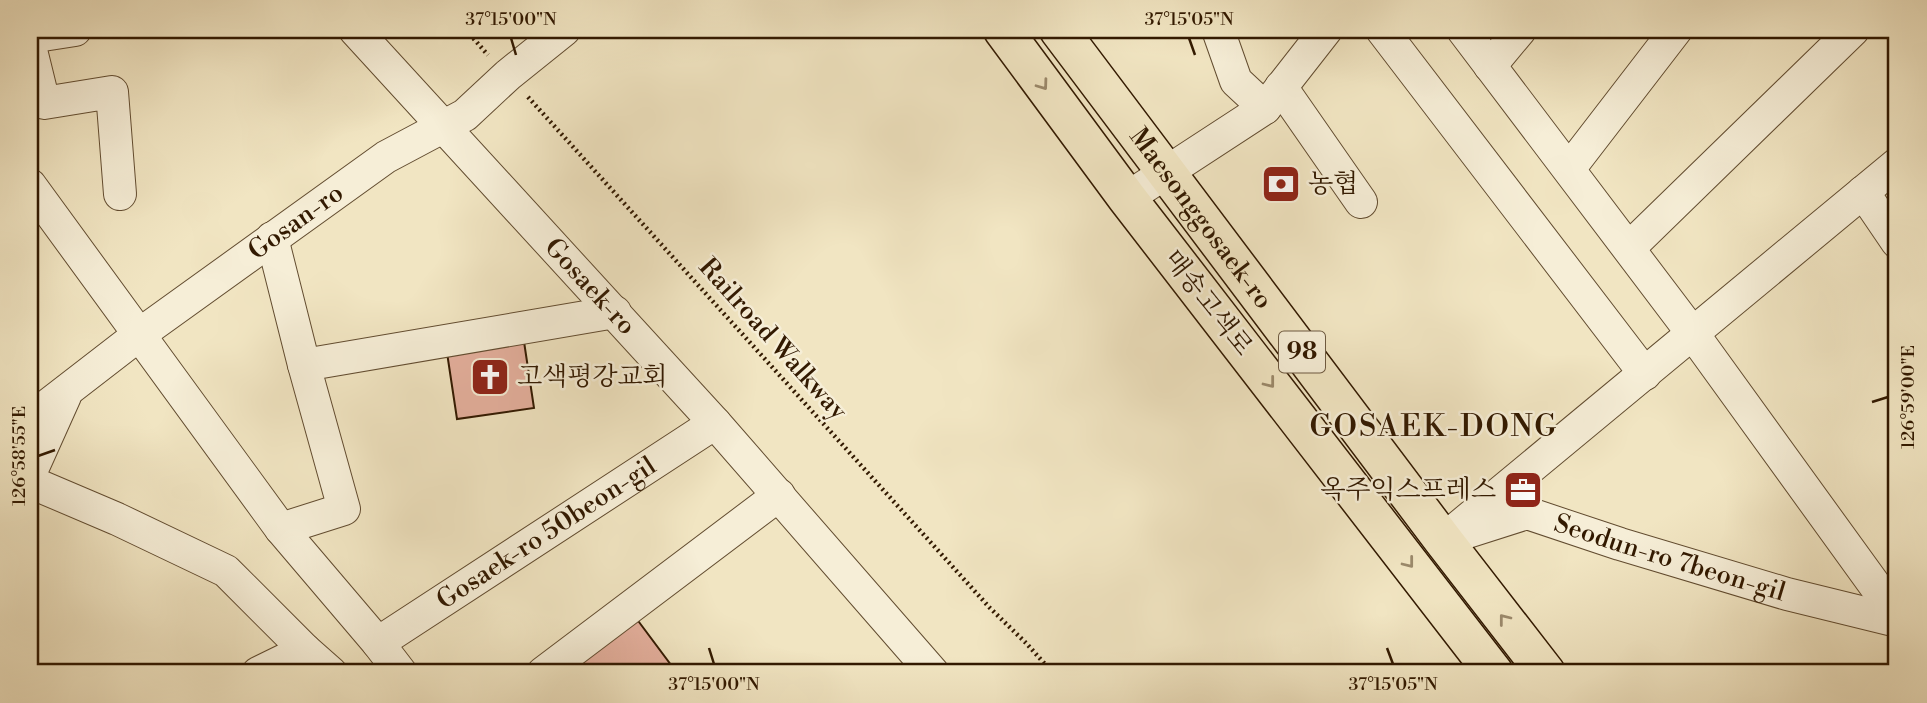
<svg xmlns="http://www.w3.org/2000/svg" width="1927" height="703" font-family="'Libre Bodoni','Noto Serif KR',serif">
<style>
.building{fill:#e5b09e;stroke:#321900;stroke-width:2}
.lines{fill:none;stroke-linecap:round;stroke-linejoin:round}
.minor-casing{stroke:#624c30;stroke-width:34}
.major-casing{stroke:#321900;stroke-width:41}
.path{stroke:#321900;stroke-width:4.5;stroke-dasharray:2 3.5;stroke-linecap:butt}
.minor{stroke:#f6eed7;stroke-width:32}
.major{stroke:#f1e5c2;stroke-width:38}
.oneway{stroke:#9b896b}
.ticks{fill:none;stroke:#321900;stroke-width:2.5}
.labels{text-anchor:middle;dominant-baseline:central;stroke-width:5;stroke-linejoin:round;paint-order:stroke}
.shield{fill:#f6eed7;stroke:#6d5940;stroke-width:2}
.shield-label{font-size:24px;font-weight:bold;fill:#321900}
.poi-label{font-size:26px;fill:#321900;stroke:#f6eed7;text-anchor:start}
.street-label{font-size:26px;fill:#321900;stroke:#f6eed7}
.quarter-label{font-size:30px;letter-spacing:2px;fill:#321900;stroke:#f6eed7}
.neatline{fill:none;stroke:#321900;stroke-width:2.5}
.ticks-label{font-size:18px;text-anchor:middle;fill:#321900}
</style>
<rect width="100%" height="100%" fill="#f1e5c2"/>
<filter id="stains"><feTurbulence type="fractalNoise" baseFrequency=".00286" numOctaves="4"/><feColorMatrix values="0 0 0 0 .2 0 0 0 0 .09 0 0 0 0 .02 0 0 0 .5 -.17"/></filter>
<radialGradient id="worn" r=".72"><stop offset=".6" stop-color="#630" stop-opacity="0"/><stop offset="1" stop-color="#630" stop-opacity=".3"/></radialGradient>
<path class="building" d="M523,335L534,408L457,419L446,346Z
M636,618L677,673H576L571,666Z"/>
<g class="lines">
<g class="minor-casing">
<g id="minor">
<path id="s1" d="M355,30L715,423L933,673"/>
<path d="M1218,30L1236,81L1265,108"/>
<path d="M1382,30L1645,374"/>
<path d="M1463,30L1693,334L1897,616"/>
<path d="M30,37L75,30"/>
<path d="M30,46L44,103L112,92L120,194"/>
<path d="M1490,66L1520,30"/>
<path d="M1281,87L1361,202"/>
<path d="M1569,169L1676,30"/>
<path d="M30,185L281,529L378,643L401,673"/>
<path d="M1863,192L1897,242"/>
<path d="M1127,198L1265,108L1326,30"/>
<path d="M272,238L304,365L344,509L281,529"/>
<path d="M1629,248L1853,30"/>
<path d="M304,365L615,312"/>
<path id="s2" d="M30,419L140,334L386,157L465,115L508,75L564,30"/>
<path d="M30,474L65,396"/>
<path d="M30,482L117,519L226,571L305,650L258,673"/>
<path id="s3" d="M1461,534L1527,513L1620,544L1787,594L1897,621"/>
<path d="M1443,540L1897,164"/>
<path id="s4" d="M378,643L715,423"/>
<path d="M305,650L331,673"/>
<path d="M543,673L779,495"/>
</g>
</g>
<g class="major-casing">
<g id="major">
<path d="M1003,30L1127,198L1494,673"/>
<path id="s5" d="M1059,30L1443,540L1546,673"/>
</g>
</g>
<path class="path" d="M466,30L488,55
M528,97L990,608L1026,643L1053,673"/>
<use href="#minor" class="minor"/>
<use href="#major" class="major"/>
</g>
<defs><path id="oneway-chevron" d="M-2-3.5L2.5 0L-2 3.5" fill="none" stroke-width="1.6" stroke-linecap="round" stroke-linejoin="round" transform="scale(1.75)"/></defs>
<g class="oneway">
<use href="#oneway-chevron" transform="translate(1043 85) rotate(54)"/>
<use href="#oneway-chevron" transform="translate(1270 383) rotate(52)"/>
<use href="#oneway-chevron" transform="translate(1409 563) rotate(52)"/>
<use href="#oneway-chevron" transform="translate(1504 619) rotate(-128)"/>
</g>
<path class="ticks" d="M511,38L516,55M1189,38L1195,55M1872,402L1888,397M38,456L55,450M709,648L714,664M1387,648L1393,664"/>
<defs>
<g id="bank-square" transform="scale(2.0125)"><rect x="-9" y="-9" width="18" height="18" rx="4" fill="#8f2418" stroke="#f6eed7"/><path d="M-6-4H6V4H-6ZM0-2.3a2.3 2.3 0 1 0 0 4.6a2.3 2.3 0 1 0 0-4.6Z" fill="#fff"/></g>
<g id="church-square" transform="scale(2.0125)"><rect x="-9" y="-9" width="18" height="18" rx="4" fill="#8f2418" stroke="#f6eed7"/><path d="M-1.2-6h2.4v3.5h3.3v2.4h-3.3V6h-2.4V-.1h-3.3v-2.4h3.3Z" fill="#fff"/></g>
<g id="office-square" transform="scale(2.0125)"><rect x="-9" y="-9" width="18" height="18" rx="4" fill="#8f2418" stroke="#f6eed7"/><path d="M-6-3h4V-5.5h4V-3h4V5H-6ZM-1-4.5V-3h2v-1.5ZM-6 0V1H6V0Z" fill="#fff"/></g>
</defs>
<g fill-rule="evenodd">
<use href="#bank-square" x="1281" y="184"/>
<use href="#church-square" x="490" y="377"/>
<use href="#office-square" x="1523" y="490"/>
</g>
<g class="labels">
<rect class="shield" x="1279" y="331.5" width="46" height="41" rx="5"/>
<g class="shield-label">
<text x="1302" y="352">98</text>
</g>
<g class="poi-label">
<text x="1308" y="184">농협</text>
<text x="517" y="377">고색평강교회</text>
<text x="1496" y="490" text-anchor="end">옥주익스프레스</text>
</g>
<g class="street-label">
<text stroke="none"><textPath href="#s5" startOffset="236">Maesonggosaek-ro</textPath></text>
<text stroke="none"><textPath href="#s2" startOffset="331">Gosan-ro</textPath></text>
<text stroke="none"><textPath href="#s1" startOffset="348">Gosaek-ro</textPath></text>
<text transform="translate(1208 303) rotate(52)">매송고색로</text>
<text transform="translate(773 339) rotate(48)">Railroad Walkway</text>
<text stroke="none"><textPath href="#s4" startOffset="201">Gosaek-ro 50beon-gil</textPath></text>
<text stroke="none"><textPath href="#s3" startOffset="219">Seodun-ro 7beon-gil</textPath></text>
</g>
<g class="quarter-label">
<text x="1434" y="427">GOSAEK-DONG</text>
</g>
</g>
<rect width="1927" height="703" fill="none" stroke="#f1e5c2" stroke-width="77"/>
<rect x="38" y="38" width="1850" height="626" class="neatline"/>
<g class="ticks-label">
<text x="511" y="25">37°15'00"N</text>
<text x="1189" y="25">37°15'05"N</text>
<text transform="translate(1908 397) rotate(-90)" y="6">126°59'00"E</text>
<text transform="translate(19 456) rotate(-90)" y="6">126°58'55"E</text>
<text x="714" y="690">37°15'00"N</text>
<text x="1393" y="690">37°15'05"N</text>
</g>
<rect width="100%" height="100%" filter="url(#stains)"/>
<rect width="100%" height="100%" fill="url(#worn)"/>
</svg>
